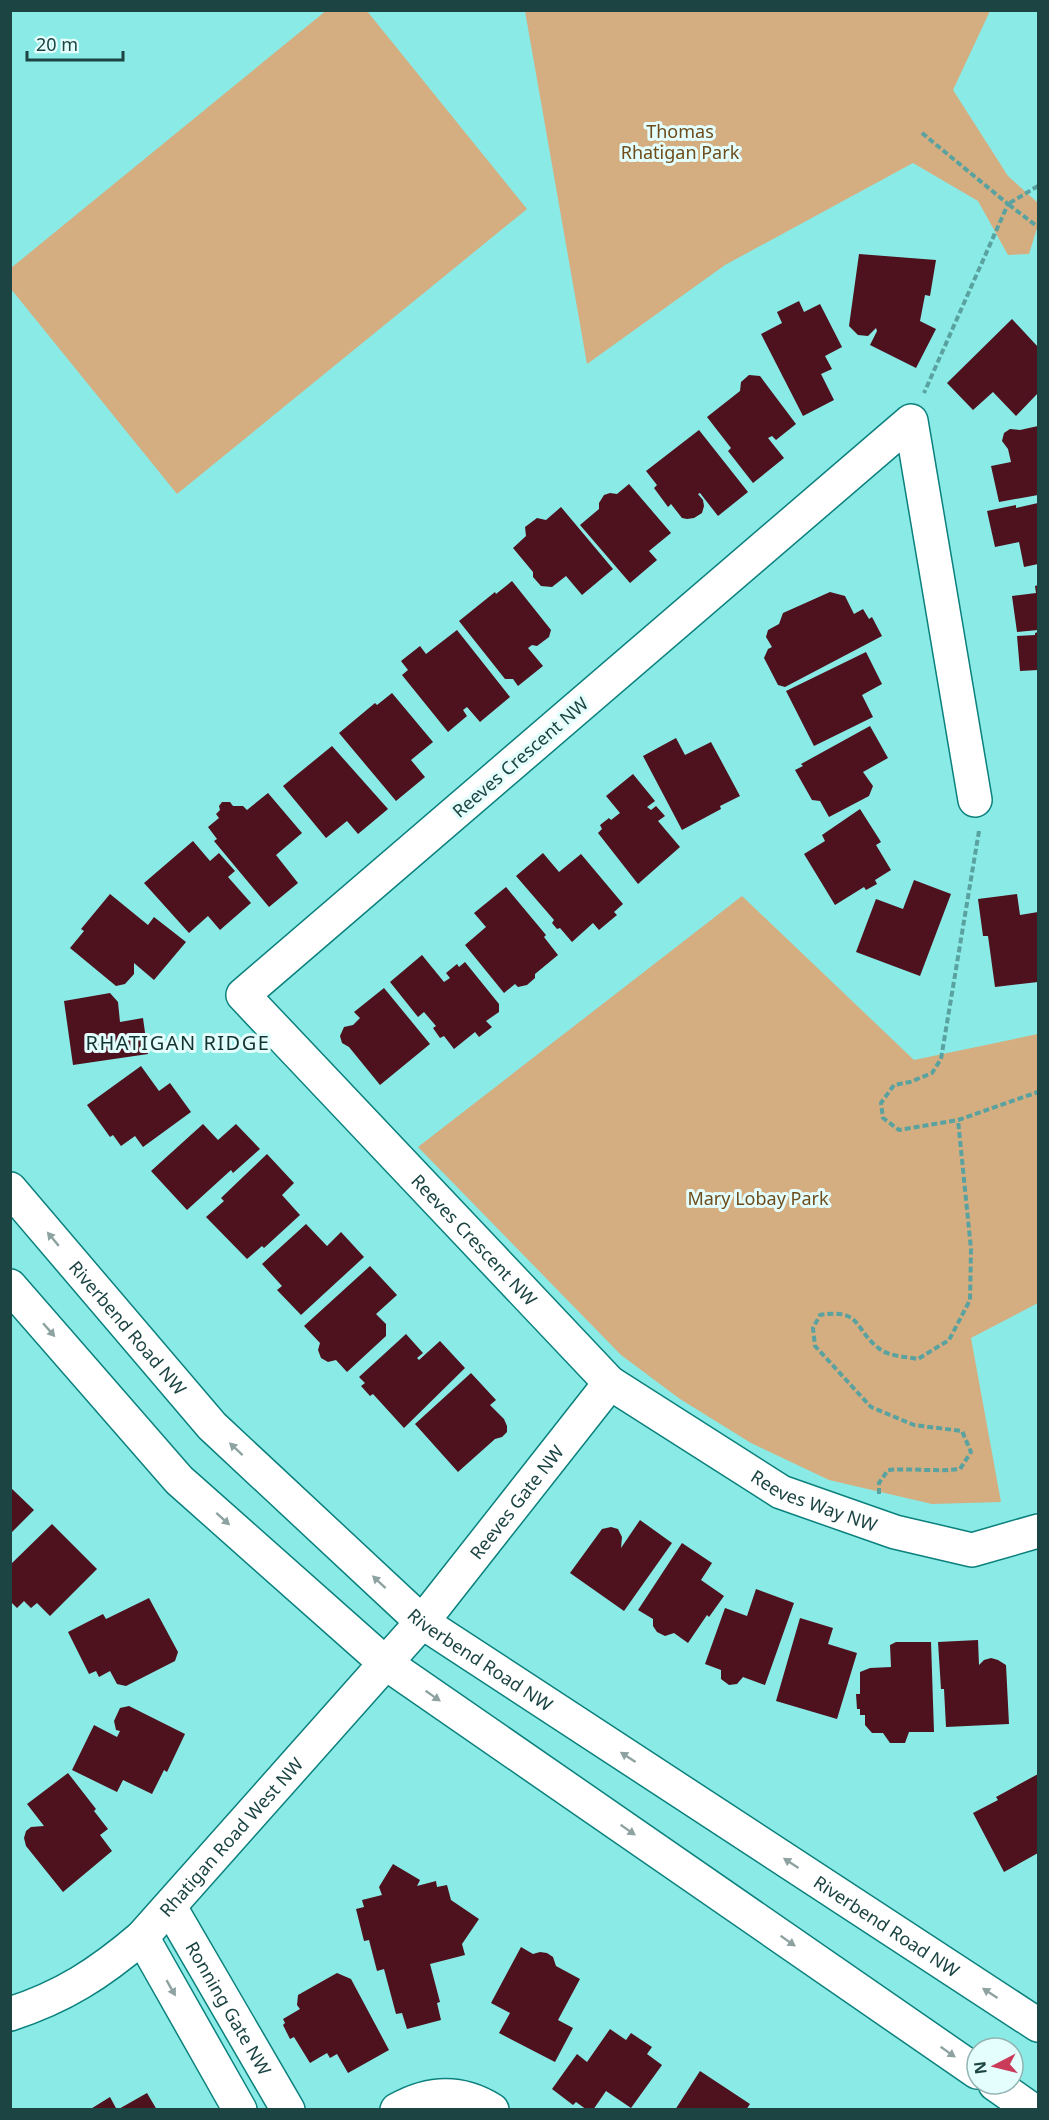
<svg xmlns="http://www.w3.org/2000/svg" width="1049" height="2120" font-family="'Noto Sans',sans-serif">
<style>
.green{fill:#d4ae80}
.building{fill:#4e111e}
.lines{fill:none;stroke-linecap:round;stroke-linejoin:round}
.minor-casing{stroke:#0b807d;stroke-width:36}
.major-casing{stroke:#0b807d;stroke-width:36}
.path{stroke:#5aa29f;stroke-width:4;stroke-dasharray:6 3;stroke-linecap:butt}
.minor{stroke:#fff;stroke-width:33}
.major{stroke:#fff;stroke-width:33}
.oneway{fill:#8da2a1}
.labels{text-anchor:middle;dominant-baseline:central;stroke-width:6;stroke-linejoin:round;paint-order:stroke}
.park-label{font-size:18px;fill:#6e4c1b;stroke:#e3fefc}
.street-label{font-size:18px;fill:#1b4443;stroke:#e3fefc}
.neighbourhood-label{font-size:20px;letter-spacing:1.5px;fill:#153332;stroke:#e3fefc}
</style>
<rect width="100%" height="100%" fill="#8aeae6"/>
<path class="green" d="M327,10L367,11L527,209L177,494L11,289V268Z
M525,11H990L953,90L1008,176L1038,203V225L1029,254L1008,255L978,201L913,163L725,265L587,364Z
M742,896L914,1060L1038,1034V1303L971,1338L1001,1502L932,1504L829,1480L751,1443L680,1399L621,1355L418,1147Z"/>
<path class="building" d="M859,254L936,260L930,296L925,295L920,321L936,329L916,368L870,345L877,331L876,328L868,336L858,335L849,326Z
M799,301L804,312L820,304L842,347L825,356L832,369L821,374L834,400L803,416L761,334L782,323L777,312Z
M1012,319L1038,347V393L1016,416L993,392L973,410L947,383Z
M749,375L760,376L796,424L776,440L772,436L768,438L784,458L753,483L728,451L731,448L707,417L740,391L741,382Z
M1038,426V495L999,502L991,466L1011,462L1008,449L1002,441L1004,433L1010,429L1020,430Z
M699,430L748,492L718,516L700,493L698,494L703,500L704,506L702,513L694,518L687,519L682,518L671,504L668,507L654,488L657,485L646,471Z
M629,484L671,533L649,551L657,560L630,583L580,525L599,509V503L604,495L610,493L617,494Z
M1038,503V564L1024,567L1019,542L995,547L987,511L1016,505V508Z
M561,507L613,569L582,595L566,576L552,587L541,586L533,577V572L513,548L526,536L525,527L537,518L546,520Z
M512,581L551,630L549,637L537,646L532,645L528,648L543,666L518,686L513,679H505L459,621L495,592L496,594Z
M1038,585V630L1017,632L1012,596L1036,593L1035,586Z
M830,592L845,596L854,614L863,609L869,619L872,617L882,636L785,687L778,685L764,658L768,649L772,647L766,637L768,630L779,624L783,613Z
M457,630L510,697L480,722L467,707L463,710L467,716L448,732L402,675L408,670L401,661L420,646L426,654Z
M1038,632V670L1020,671L1017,636L1035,635V633Z
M866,652L882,684L862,695L873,717L814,746L786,691Z
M392,693L433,742L411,760L425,777L396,801L339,733L375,703L377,705Z
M870,726L888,758L863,772L873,786L869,796L829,817L820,801L812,800L795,770L803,766L801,764Z
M676,738L685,755L711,742L740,796L720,806L721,809L682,830L643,756Z
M332,746L388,809L358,834L347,821L326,838L283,786Z
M633,774L655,801L647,807L651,810L656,806L665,816L658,821L680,847L638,884L598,833L602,829L600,825L609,818L611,820L620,813L606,796Z
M268,793L302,833L276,855L298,883L269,907L214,841L217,839L208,827L219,818L216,814L220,810L219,806L222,802H230L233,806H243L247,810Z
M860,809L881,842L876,845L891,870L875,880L877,884L866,890L864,887L835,905L804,854L825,841L822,835Z
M193,841L210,861L219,853L235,871L228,877L251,903L220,930L208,916L189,933L144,883Z
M543,853L559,872L581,854L623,904L614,912L617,915L599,930L593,923L572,942L560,928L557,929L552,923L554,920L516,876Z
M914,880L951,894L920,976L856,952L876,899L903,909Z
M506,887L546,935L544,937L558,955L535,974V978L527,985L518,987L515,984L504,993L465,945L486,927L474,913Z
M110,894L148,925L154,917L186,942L154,980L134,963V974L125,984L116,986L70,948L84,931L81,929Z
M1017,894L1020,915L1038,912V982L995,987L988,936H983L978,899Z
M422,955L444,982L450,978L446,973L457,964L459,967L465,962L499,1004V1012L486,1021L492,1027L479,1037L475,1032L454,1049L444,1036L440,1038L433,1028L436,1026L424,1012L418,1017L390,982Z
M384,988L430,1044L380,1085L349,1047L342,1043L340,1036L344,1027L353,1025L360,1018L354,1012Z
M110,993L118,1002L120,1022L143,1018L148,1054L73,1065L64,1001Z
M141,1066L159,1091L170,1083L191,1112L143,1147L135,1136L121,1146L113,1135L110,1137L87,1105Z
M203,1124L218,1140L236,1124L260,1149L233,1173L231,1170L187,1210L151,1171Z
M267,1154L294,1183L282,1195L300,1215L264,1248L262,1246L247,1259L206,1217L224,1201L221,1198Z
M306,1224L327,1246L341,1232L364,1257L301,1315L277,1290L282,1286L262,1264Z
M370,1266L397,1295L376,1314L386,1324V1336L347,1372L336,1360L328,1362L321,1358L318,1350L320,1343L304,1326Z
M406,1334L423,1353L417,1358L419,1360L440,1341L465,1368L404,1428L373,1394L370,1396L361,1386L365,1383L359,1377Z
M471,1373L496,1400L490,1405L504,1419L507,1426V1432L502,1437L495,1439L458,1472L415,1424Z
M10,1487L34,1510L10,1534Z
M640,1520L672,1543L624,1611L570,1573L602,1529L611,1527L618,1529L622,1537L621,1548Z
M52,1524L97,1569L50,1616L37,1603L31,1608L24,1601L17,1608L10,1601V1565Z
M682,1543L712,1563L701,1580L724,1596L709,1617L707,1615L688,1643L674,1633L665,1636L657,1632L653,1626V1619L638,1610Z
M756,1589L794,1603L765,1685L743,1677L737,1684L729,1685L721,1679V1670L705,1664L725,1608L747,1616Z
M149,1598L178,1652L175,1661L126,1686L117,1684L110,1671L99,1677L96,1671L89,1674L68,1632L103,1614L106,1619Z
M800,1618L833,1628L828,1644L857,1653L837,1719L776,1701Z
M978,1640L979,1665L984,1660L991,1658L998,1660L1006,1665L1009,1724L946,1727L944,1689H941L938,1642Z
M896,1642H931L934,1732H909L905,1743H890L883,1733H872L865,1725V1715H860V1709H857L856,1694H860V1672L870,1668L891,1667L890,1645Z
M129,1706L185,1734L167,1772L164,1770L152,1794L123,1780L117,1792L72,1770L94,1725L117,1737L120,1731L116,1730L114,1721L120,1708Z
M68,1773L96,1809L94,1811L108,1829L100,1835L112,1851L63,1892L26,1846L24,1838L26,1831L31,1827L44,1826L27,1804Z
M1038,1774V1853L1004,1872L973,1813L998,1800L996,1797Z
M393,1864L420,1880L417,1886L436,1881L437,1887L447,1885L451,1900L479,1919L462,1944L465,1955L430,1964L440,2002L437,2003L441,2020L407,2029L402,2013L396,2014L384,1969L377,1971L369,1940L364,1941L356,1909L364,1907L362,1900L382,1895L379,1887Z
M521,1947L533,1954L540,1952L547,1953L553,1957L556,1966L580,1979L558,2020L573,2028L555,2062L499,2033L510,2013L491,2003Z
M337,1973L351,1979L389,2050L348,2073L337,2054L330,2058L327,2053L310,2063L294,2037L290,2039L283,2025L285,2023L283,2019L300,2009L297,2005L298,1995Z
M610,2029L626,2040L631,2033L652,2047L647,2054L662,2065L631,2108L606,2091L593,2110H587L576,2102L573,2105L552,2089L577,2054L587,2062Z
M700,2071L750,2104L746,2110H675Z
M147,2093L157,2110H117Z
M110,2097L117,2110H89Z"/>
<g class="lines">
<g class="minor-casing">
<g id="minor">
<path id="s1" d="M975,800L911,421L243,995L610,1383L781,1492L895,1532L972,1550L1038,1531"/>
<path id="s2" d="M170,1907L288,2110"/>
<path d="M142,1937L240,2110"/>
<path id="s3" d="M10,2014C63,1997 100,1973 142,1937L422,1622L610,1383"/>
<path d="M397,2110C429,2092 460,2090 492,2110"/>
</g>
</g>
<g class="major-casing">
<g id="major">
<path id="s4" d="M10,1189L212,1426L422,1622L1038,2025"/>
<path d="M10,1286L179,1480L384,1662L977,2072"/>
<path d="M995,2084L1032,2110"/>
</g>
</g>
<path class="path" d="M922,133L1008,204L924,393
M1038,186L1008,204L1038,227
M979,831L941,1059L932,1073L910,1082L894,1085L881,1103L883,1118L899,1130L958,1120L1038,1092
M879,1494V1483L888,1470C912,1468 936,1472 960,1469L971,1452L962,1431L914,1425L871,1407L815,1346L813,1328L820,1315C863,1308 853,1330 881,1350C890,1356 907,1357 918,1359L949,1340L970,1300L971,1249L958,1120"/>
<use href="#minor" class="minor"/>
<use href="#major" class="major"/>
</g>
<defs><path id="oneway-solid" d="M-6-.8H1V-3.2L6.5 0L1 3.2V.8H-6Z" transform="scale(1.5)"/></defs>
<g class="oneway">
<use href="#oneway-solid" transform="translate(53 1239) rotate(-130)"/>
<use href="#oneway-solid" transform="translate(49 1330) rotate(49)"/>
<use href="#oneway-solid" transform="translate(236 1449) rotate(-137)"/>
<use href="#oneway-solid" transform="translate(223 1519) rotate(42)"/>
<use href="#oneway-solid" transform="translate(379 1582) rotate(-137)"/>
<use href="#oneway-solid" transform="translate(433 1696) rotate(35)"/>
<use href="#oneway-solid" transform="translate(628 1757) rotate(-147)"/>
<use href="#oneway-solid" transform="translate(628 1830) rotate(35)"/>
<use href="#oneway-solid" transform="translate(791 1863) rotate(-147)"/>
<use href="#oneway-solid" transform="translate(788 1941) rotate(35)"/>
<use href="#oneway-solid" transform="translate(171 1988) rotate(60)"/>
<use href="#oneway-solid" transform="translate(990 1993) rotate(-147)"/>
<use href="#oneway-solid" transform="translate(948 2052) rotate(35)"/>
</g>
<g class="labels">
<g class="park-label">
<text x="680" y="131">Thomas<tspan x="680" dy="21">Rhatigan Park</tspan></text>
<text x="758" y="1198">Mary Lobay Park</text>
</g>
<g class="street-label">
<text transform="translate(520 757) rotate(-41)">Reeves Crescent NW</text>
<text stroke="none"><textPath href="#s1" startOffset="1602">Reeves Crescent NW</textPath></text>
<text stroke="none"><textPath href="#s4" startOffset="182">Riverbend Road NW</textPath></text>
<text stroke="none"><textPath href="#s1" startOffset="2036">Reeves Way NW</textPath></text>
<text stroke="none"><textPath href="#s3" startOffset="728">Reeves Gate NW</textPath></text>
<text stroke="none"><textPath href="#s4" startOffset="668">Riverbend Road NW</textPath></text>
<text stroke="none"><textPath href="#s3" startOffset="288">Rhatigan Road West NW</textPath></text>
<text stroke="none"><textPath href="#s4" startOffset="1154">Riverbend Road NW</textPath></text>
<text stroke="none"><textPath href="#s2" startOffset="117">Ronning Gate NW</textPath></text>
</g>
<g class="neighbourhood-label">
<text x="178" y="1042">RHATIGAN RIDGE</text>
</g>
</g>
<rect width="1049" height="2120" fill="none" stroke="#1b4443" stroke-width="24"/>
<g transform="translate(995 2066) rotate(263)"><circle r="28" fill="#e3fefc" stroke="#93b4b2" stroke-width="1.5"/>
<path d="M0-4.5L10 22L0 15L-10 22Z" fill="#ca3b5a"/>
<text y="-9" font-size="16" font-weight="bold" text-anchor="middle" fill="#1b4443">N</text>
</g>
<path d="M27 51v9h96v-9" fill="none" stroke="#1b4443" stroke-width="3"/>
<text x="36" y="51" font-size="18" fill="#1b4443" stroke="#e3fefc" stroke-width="4.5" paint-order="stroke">20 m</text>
</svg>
